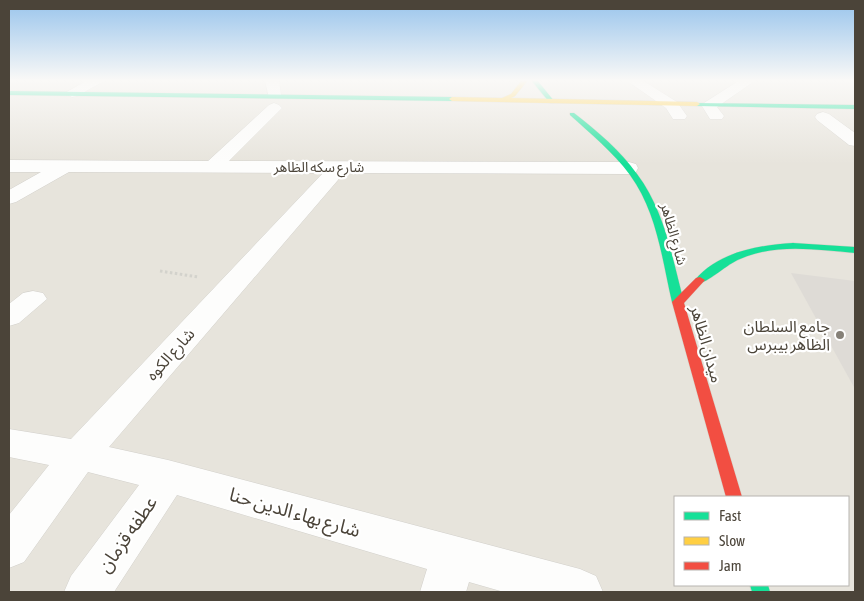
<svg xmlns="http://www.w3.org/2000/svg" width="864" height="601" font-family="'Asap Condensed','Noto Sans Arabic',sans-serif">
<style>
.residential{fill:#e7e4dc;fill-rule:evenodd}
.building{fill:#dedbd6}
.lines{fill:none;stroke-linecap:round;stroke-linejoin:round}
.street-casing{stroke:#d2d0cb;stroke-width:1}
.fast-casing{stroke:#d3cfc5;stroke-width:1}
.slow-casing{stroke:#d3cfc5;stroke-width:1}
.jam-casing{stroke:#d3cfc5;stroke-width:1}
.path{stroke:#d3d2cc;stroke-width:3;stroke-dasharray:2.5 2.5;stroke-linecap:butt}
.street{fill:#fdfdfc;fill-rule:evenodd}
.fast{fill:#16e098;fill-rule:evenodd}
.slow{fill:#ffcf43;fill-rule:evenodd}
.jam{fill:#f24e42;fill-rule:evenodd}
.poi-dot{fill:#868178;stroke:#fff;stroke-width:2}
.labels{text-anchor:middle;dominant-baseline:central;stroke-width:4.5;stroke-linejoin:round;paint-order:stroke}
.far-street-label{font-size:14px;fill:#4b4439;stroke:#fff}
.poi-label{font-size:16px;fill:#4b4439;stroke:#fff;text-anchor:end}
.street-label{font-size:16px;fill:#4b4439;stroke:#fff}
.near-street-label{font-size:19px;fill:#4b4439;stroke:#fff}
</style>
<rect width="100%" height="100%" fill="#f4f2ee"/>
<path class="residential" d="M9,80H855V592H9ZM675,497H848V585H675Z"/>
<path class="building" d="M791,273L855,281V389Z"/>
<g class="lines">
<g class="street-casing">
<path id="street" d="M88,80H106L77,96L72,97L65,93Z
M265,80H279L281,95L279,98H269Z
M626,80H642L677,102L687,116L685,119H673L666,108Z
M740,80H756L717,107L724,116L722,119H710L702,106L704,103Z
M274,103L279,105L282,108L229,161L629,162L636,164L638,168L636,172L629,174L344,173L109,447L168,460L580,569L596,576L603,592H504L469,582L466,592H420L427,569L177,495L114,592H64L71,576L139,485L88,472L24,562L9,568V515L49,465L9,457V429L71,439L323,173L69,172L16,202L9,204V190L41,172H9V160L208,161L269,105Z
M823,112L829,114L855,133V146L849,145L817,120L815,117L817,114Z
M33,291L43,293L47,299L19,323L9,326V304L23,293Z"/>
</g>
<g class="fast-casing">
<path id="fast" d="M531,80H537L554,101V103H550Z
M9,91L452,97L455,99L452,101L9,95Z
M695,103L855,105V109L697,106L694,104Z
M570,113H574C597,131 620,150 637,174C665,211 672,258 684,302L682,304L678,305L672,302C662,259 657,212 630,175C613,152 591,134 570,115Z
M793,243L855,247V253C817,250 776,243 740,259C727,264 710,281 700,283L695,280C718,252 759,245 793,243Z
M750,585H768L770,592H752Z"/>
</g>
<g class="slow-casing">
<path id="slow" d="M522,80H528L515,96L511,98L697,102L700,104L697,106L452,101L449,99L452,97L502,98L511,94Z"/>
</g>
<g class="jam-casing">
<path id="jam" d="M700,277L705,280L684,303L742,497H726L672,302L696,278Z"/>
</g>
<path class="path" d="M160,271L198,277"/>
<use href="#street" class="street"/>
<use href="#fast" class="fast"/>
<use href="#slow" class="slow"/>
<use href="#jam" class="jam"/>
</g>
<linearGradient id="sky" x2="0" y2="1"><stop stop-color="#98c4ec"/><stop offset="0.49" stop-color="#faf9f7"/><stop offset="1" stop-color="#faf9f7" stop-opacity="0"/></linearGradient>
<rect width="864" height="164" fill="url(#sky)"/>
<circle class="poi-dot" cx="840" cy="335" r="5"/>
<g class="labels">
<g class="far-street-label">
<text x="319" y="167">شارع سكه الظاهر</text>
<text transform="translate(674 234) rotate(74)">شارع الظاهر</text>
</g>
<g class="poi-label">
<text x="830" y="326">جامع السلطان<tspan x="830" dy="18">الظاهر بيبرس</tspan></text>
</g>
<g class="street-label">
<text transform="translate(707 344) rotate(74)">ميدان الظاهر</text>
<text transform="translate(170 354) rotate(-48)">شارع الكوه</text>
</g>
<g class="near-street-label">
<text transform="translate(295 512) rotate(16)">شارع بهاء الدين حنا</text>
<text transform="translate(127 534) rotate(-55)">عطفه قزمان</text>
</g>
</g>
<rect width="864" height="601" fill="none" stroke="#4b4439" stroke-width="20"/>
<rect x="674" y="496" width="175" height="90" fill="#ffffff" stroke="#b7b4b0"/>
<rect x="684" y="512" width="25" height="8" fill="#16e098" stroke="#b7b4b0"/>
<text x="719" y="521" font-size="15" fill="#4b4439">Fast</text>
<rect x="684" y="537" width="25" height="8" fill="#ffcf43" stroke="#b7b4b0"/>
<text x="719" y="546" font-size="15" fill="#4b4439">Slow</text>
<rect x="684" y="562" width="25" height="8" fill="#f24e42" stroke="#b7b4b0"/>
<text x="719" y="571" font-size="15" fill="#4b4439">Jam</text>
</svg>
